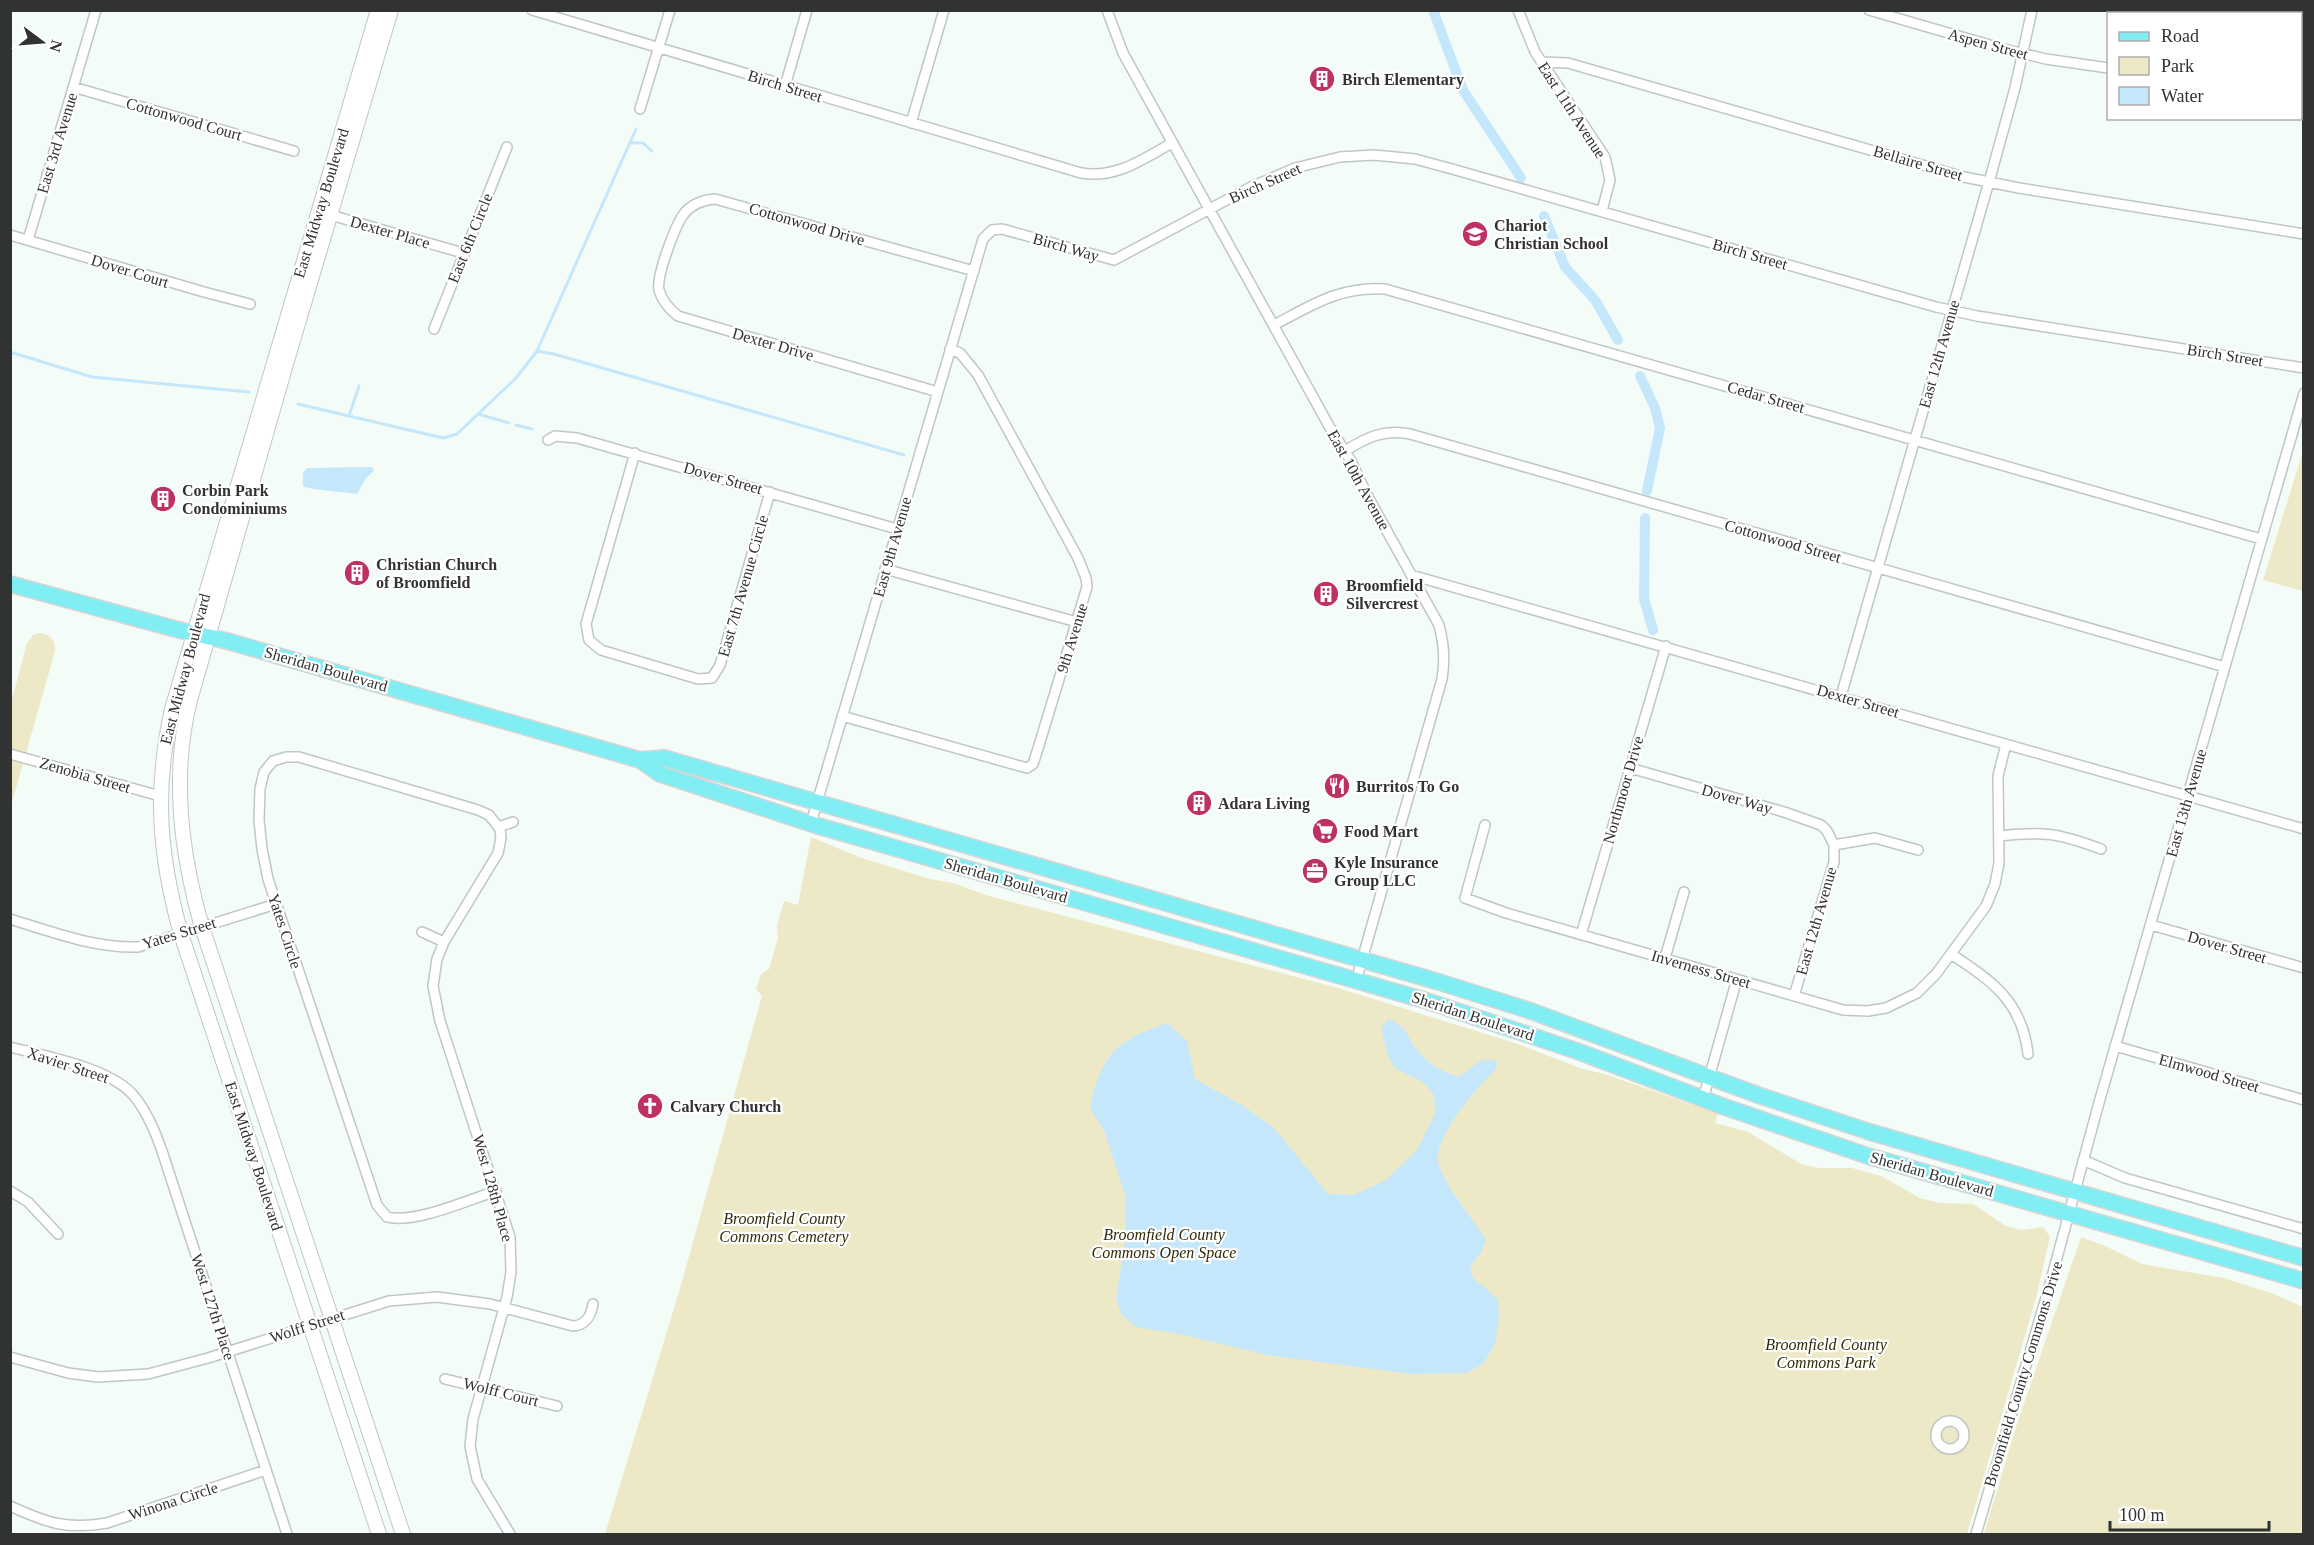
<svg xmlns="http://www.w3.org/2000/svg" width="2314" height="1545" font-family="'Times New Roman',serif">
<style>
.green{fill:#ede9c7}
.water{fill:#c5e7fc}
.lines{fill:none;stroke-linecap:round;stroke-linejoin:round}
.stream{stroke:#c5e7fc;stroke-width:3}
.canal{stroke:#c5e7fc;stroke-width:10}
.minor-casing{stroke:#bfc7c3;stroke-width:12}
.secondary-casing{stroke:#bfc7c3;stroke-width:16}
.primary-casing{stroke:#d6d6d6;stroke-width:18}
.minor{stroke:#fff;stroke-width:9}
.secondary{stroke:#fff;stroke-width:14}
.primary{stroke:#81eef4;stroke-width:15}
.labels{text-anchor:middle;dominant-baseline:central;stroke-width:4.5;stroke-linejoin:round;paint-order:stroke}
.street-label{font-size:16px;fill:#303331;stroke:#fff}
.poi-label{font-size:16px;font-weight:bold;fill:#303331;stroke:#fff;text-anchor:start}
.park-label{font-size:16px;font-style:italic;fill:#302c08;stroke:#fff}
</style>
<rect width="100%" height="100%" fill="#f4fcf8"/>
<path class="green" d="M2303,451V591L2263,580Z
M38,633C49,633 56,640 55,651L11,806V703L27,643L33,635Z
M811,837L859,857L930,879L953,883L989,896L1338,988L1515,1043L1583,1069L1605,1074L1710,1111L1718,1114L1715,1123L1748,1132L1801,1164L1818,1168H1852L1881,1176L1920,1198L1939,1203L1973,1204L2006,1226L2021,1230L2043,1227L2050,1237L2036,1298L1967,1534H605L679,1292L762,996L756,989L761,974L769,969L778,938L777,925L784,901L798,905Z
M2081,1237L2105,1246L2142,1264L2224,1278L2274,1294L2303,1307V1534H1984L2015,1430Z"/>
<path class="water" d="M2141,11H2303V63L2301,62L2300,14H2143Z
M372,467L374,471L366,478L357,494C345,492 310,490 303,486V473L307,468Z
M1388,1019C1412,1029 1404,1036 1419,1052C1430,1066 1443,1071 1459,1077C1473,1068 1481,1054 1497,1062L1496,1069C1478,1086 1435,1135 1438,1161C1441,1181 1474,1220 1486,1240L1481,1252L1470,1266L1473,1278L1498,1299L1499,1317L1495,1344L1483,1364L1466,1373L1411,1374L1267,1355L1180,1334L1136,1327L1121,1314L1116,1298L1126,1236V1198L1105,1133L1090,1108C1102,1054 1115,1041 1167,1023L1187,1041L1195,1079L1242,1105L1274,1128L1328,1194L1354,1195L1386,1180L1417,1150L1435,1114L1434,1095L1423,1082L1396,1069L1388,1057L1381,1028Z"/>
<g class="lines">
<path class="stream" d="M630,143H643L652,151
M537,351L554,354L904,455
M10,352L92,377L249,392
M298,404L443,438L457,434L516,378L537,351L636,129
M478,414L509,423
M349,416L359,386
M516,425L532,429"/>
<path class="canal" d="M1433,10L1463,90L1521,178
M1544,216L1565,267L1595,300L1618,340
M1640,376L1655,408L1660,428L1647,491
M1645,518L1644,599L1653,630"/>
<g class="minor-casing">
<path id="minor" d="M532,10L1081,173C1116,179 1143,159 1172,143
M1107,10L1123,53L1329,426L1351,461L1367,495L1439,625C1444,645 1445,659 1442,679L1356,981
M1518,10L1535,52L1605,157L1610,180L1602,211
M1869,10L2000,48L2046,59L2108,68
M1541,62L1568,63L1964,177L2019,188L2304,234
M785,86L807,10
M73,87L294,151
M2300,99H2304
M640,109L670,10
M911,123L944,10
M327,214L463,253
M10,235L204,292L250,304
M28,240L96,10
M1274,325C1312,305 1340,286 1385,289L2261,539
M434,329L507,147
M938,392L678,316C669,309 662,301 659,290C656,276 675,227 683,215C691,204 703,200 715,199L974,271
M548,440L555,436L577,438L897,529
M1345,451C1367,437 1384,429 1410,434L2225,667
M635,453L586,624L589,640L601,650L698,679L712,678L720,665L770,492
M885,569L1077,622
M1411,575L2304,829
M1841,696L1989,182L2015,88L2032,10
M842,716L1027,768L1033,764L1036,755L1087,587L1086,578L1078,558L978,375L960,353L950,349
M10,754L160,796
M1630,768L1784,812L1821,825L1827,831L1834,845V862L1794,996
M811,823L983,239L992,230L1002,229L1114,260L1251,187L1295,168L1340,157L1374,155L1415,159L1452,169L1936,307L1977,316L2304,368
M1485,825L1465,898L1506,913L1843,1010L1868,1011L1886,1008L1917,993L1936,974L1986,906L1995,884L1999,863L1998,776L2006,744
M498,827L513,822
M1999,836C2044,831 2058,833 2101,849
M1834,845L1875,838L1918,850
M10,919C52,932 94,948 138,947L276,904
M2151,925L2304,968
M422,932L444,942
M1581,935L1666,646
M1951,954C1992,981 2022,1001 2028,1054
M1665,958L1684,892
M2115,1046L2304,1100
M10,1047C45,1056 111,1068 134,1096C148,1113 156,1133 163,1154L287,1534
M1703,1099L1737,979
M2083,1160L2125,1178L2304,1229
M10,1191L28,1202L58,1234
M496,1191C468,1200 414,1224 387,1217L377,1205L268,879L262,849L259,820L260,789L264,772L273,761L286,757H299L478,810L489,815L500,829L501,838L498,853L444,942L437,959L433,986L440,1021L510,1237L511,1272L507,1297L473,1419L470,1446L477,1479L510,1534
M10,1357L68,1373L98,1377L148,1374L208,1358L389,1301L437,1297L490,1304L573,1326C587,1325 591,1315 593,1304
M445,1379L557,1406
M1936 1435a14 14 0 1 1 28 0a14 14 0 1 1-28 0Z
M10,1506C47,1523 67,1530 107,1523L266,1470
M1976,1534L2048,1291L2100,1099L2304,393"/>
</g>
<g class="secondary-casing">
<path id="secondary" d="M378,10L172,709C154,790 159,855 181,934L379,1534
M391,10L286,364L190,700C171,776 181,853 202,927L403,1534"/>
</g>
<g class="primary-casing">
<path id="primary" d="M10,584L179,630L227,641L640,760L664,758L1439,982L1528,1010L1758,1095L1870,1132L2304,1258
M640,760L660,774L815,825L1424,1000L1577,1051L1722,1106L1868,1156L2304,1281"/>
</g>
<use href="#minor" class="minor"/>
<use href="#secondary" class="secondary"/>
<use href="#primary" class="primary"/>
</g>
<defs>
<g id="building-disc" transform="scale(1.35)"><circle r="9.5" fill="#bd3165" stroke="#fff"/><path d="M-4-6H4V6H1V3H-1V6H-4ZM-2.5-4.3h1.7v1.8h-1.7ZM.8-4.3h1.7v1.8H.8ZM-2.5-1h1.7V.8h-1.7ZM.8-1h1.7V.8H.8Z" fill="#fff"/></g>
<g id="school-disc" transform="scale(1.35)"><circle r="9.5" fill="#bd3165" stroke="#fff"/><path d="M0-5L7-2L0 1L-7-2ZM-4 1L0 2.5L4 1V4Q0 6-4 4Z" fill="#fff"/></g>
<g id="restaurant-disc" transform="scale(1.35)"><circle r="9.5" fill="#bd3165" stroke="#fff"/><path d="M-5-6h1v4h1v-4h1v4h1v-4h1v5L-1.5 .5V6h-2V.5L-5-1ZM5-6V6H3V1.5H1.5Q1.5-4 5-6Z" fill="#fff"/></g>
<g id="supermarket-disc" transform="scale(1.35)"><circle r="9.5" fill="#bd3165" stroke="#fff"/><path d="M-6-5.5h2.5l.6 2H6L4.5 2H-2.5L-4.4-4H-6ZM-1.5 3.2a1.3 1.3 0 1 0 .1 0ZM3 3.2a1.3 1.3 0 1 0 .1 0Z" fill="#fff"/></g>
<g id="office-disc" transform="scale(1.35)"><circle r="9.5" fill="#bd3165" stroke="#fff"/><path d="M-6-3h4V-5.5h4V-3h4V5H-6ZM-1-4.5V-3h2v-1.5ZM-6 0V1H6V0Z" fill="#fff"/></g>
<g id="church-disc" transform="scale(1.35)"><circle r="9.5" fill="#bd3165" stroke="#fff"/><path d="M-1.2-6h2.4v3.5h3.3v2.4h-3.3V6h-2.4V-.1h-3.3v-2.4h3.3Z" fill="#fff"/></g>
</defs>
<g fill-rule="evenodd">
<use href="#building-disc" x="1322" y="79"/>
<use href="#school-disc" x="1475" y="234"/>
<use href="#building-disc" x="163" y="499"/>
<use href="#building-disc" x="357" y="573"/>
<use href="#building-disc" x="1326" y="594"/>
<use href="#restaurant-disc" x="1337" y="786"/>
<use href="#building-disc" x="1199" y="803"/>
<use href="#supermarket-disc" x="1325" y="831"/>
<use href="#office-disc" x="1315" y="871"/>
<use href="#church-disc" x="650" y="1106"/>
</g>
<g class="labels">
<g class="street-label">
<text transform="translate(1988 44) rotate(15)">Aspen Street</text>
<text transform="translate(785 86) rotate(17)">Birch Street</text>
<text transform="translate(1572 110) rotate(57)">East 11th Avenue</text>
<text transform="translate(184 119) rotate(16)">Cottonwood Court</text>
<text transform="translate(57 143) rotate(-73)">East 3rd Avenue</text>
<text transform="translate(1918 163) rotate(16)">Bellaire Street</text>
<text transform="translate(1265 183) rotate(-24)">Birch Street</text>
<text transform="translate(321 203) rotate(-73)">East Midway Boulevard</text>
<text transform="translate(807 224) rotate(16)">Cottonwood Drive</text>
<text transform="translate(390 232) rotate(16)">Dexter Place</text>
<text transform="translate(470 238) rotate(-68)">East 6th Circle</text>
<text transform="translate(1066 247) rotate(16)">Birch Way</text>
<text transform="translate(1750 254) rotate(16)">Birch Street</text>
<text transform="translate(130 271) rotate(17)">Dover Court</text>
<text transform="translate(773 344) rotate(16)">Dexter Drive</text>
<text transform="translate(1939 354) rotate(-74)">East 12th Avenue</text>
<text transform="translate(2225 355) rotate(9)">Birch Street</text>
<text transform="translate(1766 397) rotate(16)">Cedar Street</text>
<text transform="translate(723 478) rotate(16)">Dover Street</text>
<text transform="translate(1359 480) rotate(61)">East 10th Avenue</text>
<text transform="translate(1783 541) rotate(16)">Cottonwood Street</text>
<text transform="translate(892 547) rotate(-74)">East 9th Avenue</text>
<text transform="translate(743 586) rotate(-74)">East 7th Avenue Circle</text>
<text transform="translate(1072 638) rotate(-73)">9th Avenue</text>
<text transform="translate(185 669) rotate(-75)">East Midway Boulevard</text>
<text transform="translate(326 669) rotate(16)">Sheridan Boulevard</text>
<text transform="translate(1858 701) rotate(16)">Dexter Street</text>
<text transform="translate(85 775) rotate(16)">Zenobia Street</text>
<text transform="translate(1623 790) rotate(-74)">Northmoor Drive</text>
<text transform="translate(1737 799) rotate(16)">Dover Way</text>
<text transform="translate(2186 803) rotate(-74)">East 13th Avenue</text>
<text transform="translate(1006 880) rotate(16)">Sheridan Boulevard</text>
<text transform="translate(1816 921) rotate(-74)">East 12th Avenue</text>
<text transform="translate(285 931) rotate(72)">Yates Circle</text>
<text transform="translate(179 933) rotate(-17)">Yates Street</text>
<text transform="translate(2227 947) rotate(16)">Dover Street</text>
<text transform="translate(1701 969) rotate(16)">Inverness Street</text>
<text transform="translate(1473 1016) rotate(18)">Sheridan Boulevard</text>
<text transform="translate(68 1065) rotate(18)">Xavier Street</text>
<text transform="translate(2209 1073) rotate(16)">Elmwood Street</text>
<text transform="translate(254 1156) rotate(72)">East Midway Boulevard</text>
<text transform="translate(1932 1174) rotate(16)">Sheridan Boulevard</text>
<text transform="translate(493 1188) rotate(74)">West 128th Place</text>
<text transform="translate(213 1307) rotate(72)">West 127th Place</text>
<text transform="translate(307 1326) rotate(-18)">Wolff Street</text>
<text transform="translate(2023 1374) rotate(-73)">Broomfield County Commons Drive</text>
<text transform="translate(501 1392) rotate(14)">Wolff Court</text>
<text transform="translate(173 1501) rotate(-18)">Winona Circle</text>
</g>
<g class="poi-label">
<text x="1342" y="79">Birch Elementary</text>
<text x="1494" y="225">Chariot<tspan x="1494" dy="18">Christian School</tspan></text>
<text x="182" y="490">Corbin Park<tspan x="182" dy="18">Condominiums</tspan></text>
<text x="376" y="564">Christian Church<tspan x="376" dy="18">of Broomfield</tspan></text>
<text x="1346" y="585">Broomfield<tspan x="1346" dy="18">Silvercrest</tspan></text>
<text x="1356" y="786">Burritos To Go</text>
<text x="1218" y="803">Adara Living</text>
<text x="1344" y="831">Food Mart</text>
<text x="1334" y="862">Kyle Insurance<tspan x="1334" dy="18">Group LLC</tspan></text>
<text x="670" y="1106">Calvary Church</text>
</g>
<g class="park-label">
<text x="784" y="1218">Broomfield County<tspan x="784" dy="18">Commons Cemetery</tspan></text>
<text x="1164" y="1234">Broomfield County<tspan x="1164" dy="18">Commons Open Space</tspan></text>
<text x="1826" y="1344">Broomfield County<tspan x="1826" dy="18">Commons Park</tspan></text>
</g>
</g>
<rect width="2314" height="1545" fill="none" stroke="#303331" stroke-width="24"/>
<rect x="2107" y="12" width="195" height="108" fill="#ffffff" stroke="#acadad" stroke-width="1.5"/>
<rect x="2119" y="32" width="30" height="9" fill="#81eef4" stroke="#acadad" stroke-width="1.5"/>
<text x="2161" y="42" font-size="18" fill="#303331">Road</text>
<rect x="2119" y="57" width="30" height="18" fill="#ede9c7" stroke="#acadad" stroke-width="1.5"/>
<text x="2161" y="72" font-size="18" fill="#303331">Park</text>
<rect x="2119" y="87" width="30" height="18" fill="#c5e7fc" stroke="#acadad" stroke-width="1.5"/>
<text x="2161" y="102" font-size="18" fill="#303331">Water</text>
<g transform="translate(42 42) rotate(106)" stroke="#ffffff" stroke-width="4.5" paint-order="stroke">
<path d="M0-4.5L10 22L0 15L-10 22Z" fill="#303331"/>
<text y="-9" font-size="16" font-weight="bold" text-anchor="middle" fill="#303331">N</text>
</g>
<path d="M2110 1521v9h159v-9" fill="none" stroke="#303331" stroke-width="3"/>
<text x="2119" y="1521" font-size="18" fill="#303331" stroke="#ffffff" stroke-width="4.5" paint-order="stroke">100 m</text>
</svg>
